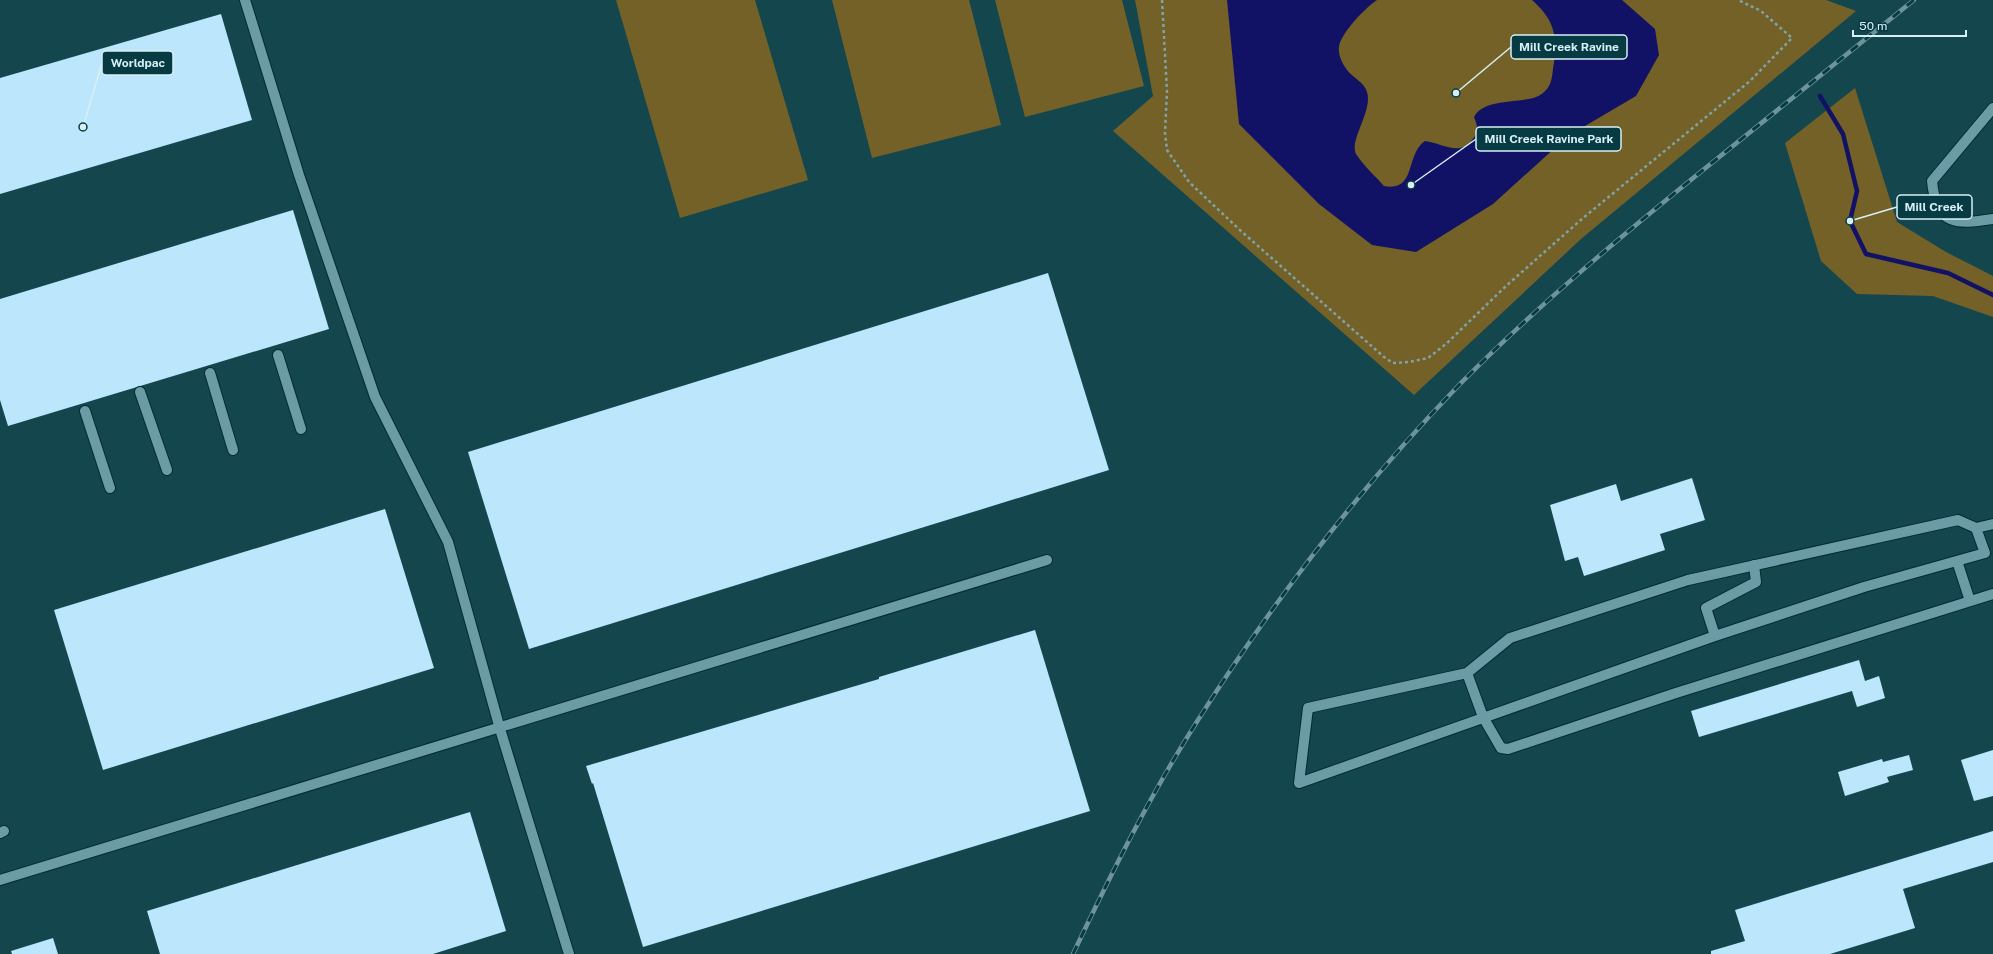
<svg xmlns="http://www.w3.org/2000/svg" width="1993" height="954" font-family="'Public Sans',sans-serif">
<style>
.green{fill:#746127}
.water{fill:#116}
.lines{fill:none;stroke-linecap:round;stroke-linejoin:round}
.stream{stroke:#116;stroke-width:4.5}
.building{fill:#bce6fc}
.minor-casing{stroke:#042b31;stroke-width:12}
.path{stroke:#7fa3a9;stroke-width:2.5;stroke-dasharray:3 3;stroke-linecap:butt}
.minor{stroke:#6b9ba5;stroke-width:10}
.rail-casing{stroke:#6e949b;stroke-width:4.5}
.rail{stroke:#063b43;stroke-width:3;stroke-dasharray:9;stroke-linecap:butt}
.leader{fill:none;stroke:#d8f0f5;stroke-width:1.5}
.callout-dot{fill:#d8f0f5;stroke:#063b43;stroke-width:1.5}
.callout{fill:#063b43;stroke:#d8f0f5;stroke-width:1.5}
.callout-label{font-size:12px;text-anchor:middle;font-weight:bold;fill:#d8f0f5}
</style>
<rect width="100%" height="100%" fill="#14464e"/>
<path class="green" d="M616,0H755L808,180L680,218Z
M832,0H969L1001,125L872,158Z
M995,0H1122L1144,86L1025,117Z
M1135,0H1826L1856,11L1581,239L1414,395L1113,131L1153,96Z
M1855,88L1897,222L1946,252L1993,276V317L1933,296L1857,294L1821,261L1785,143Z"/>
<path class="water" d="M1227,0H1377C1366,7 1340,34 1339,47C1338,55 1342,63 1347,70C1352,77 1364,82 1367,92C1373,111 1349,140 1356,154C1363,165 1375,176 1384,186C1417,192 1405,154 1425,141C1442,143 1459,157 1472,140C1479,132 1478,127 1474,117C1486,95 1529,106 1543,93C1551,87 1552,78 1553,69C1558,39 1556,21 1532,0H1622L1655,29L1659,55L1636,96L1568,136L1493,204L1416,252L1372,245L1319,204L1239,124Z"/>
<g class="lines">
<path class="stream" d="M1820,96L1843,134L1857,191L1850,221L1866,254L1948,273L1993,295"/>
</g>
<path class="building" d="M221,14L252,120L0,194V78Z
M293,210L329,329L8,426L0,400V299Z
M1048,273L1109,470L529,649L468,452Z
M1692,478L1705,520L1660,534L1665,550L1584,576L1578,557L1565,561L1550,505L1616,484L1621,501Z
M385,509L434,668L103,770L54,610Z
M1035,630L1090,811L643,947L593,783L592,784L586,766L879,679V677Z
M1859,660L1865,681L1879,676L1885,698L1857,707L1852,691L1699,737L1691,711Z
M1993,750V796L1974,801L1961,760Z
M1909,755L1913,770L1887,777L1889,782L1845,796L1838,772L1882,759L1883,762Z
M470,812L506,931L433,954H160L147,911Z
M1993,831V862L1903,889L1915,928L1830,954H1711V951L1745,941L1735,910Z
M53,938L58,954H12L11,951Z"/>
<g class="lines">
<g class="minor-casing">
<path id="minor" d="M245,0L299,175L375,397L448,542L500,729L569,954
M1993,108L1932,181C1936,225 1955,225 1993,219
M278,355L301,429
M210,373L233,450
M140,392L167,470
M85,411L110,488
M1976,528L1985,553L1864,587L1715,636L1299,783L1308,708L1467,673L1510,638L1688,580L1958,520L1976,528L1993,524
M1957,561L1970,601
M1715,636L1706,608L1756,582L1754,565
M1467,673L1483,717L1501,748L1508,749L1676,693L1993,594
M0,833L4,831
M0,880L1047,560"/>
</g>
<path class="path" d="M1162,0L1167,91L1165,133L1167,150L1189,182L1241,231L1384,357L1393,363L1409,362L1428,358L1446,344L1506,286L1583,218L1750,81L1792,38L1761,11L1738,0"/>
<use href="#minor" class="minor"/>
<g class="rail-casing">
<path id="rail" d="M1073,954C1111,874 1150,795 1198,720C1274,600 1361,486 1460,384C1539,304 1625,233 1713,162C1780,108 1847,54 1914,0"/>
</g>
<use href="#rail" class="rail"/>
</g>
<path class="leader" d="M1456 93L1511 47M83 127L102 63M1411 185L1476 139M1850 221L1897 207"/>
<g class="callout-dot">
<circle cx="1456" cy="93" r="4"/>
<circle cx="83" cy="127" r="4"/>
<circle cx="1411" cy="185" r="4"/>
<circle cx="1850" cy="221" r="4"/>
</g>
<g class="callout">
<rect x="1511" y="35" width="116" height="24" rx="4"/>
<rect x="102" y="51" width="71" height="24" rx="4"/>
<rect x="1476" y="127" width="145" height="24" rx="4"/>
<rect x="1897" y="195" width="75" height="24" rx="4"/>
</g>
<g class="callout-label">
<text x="1569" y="51">Mill Creek Ravine</text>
<text x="138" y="67">Worldpac</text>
<text x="1549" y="143">Mill Creek Ravine Park</text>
<text x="1934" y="211">Mill Creek</text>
</g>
<path d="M1853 30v6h113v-6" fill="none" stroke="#d8f0f5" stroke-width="2"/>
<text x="1859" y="30" font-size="12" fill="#d8f0f5" stroke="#063b43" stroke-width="3" paint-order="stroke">50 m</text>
</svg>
